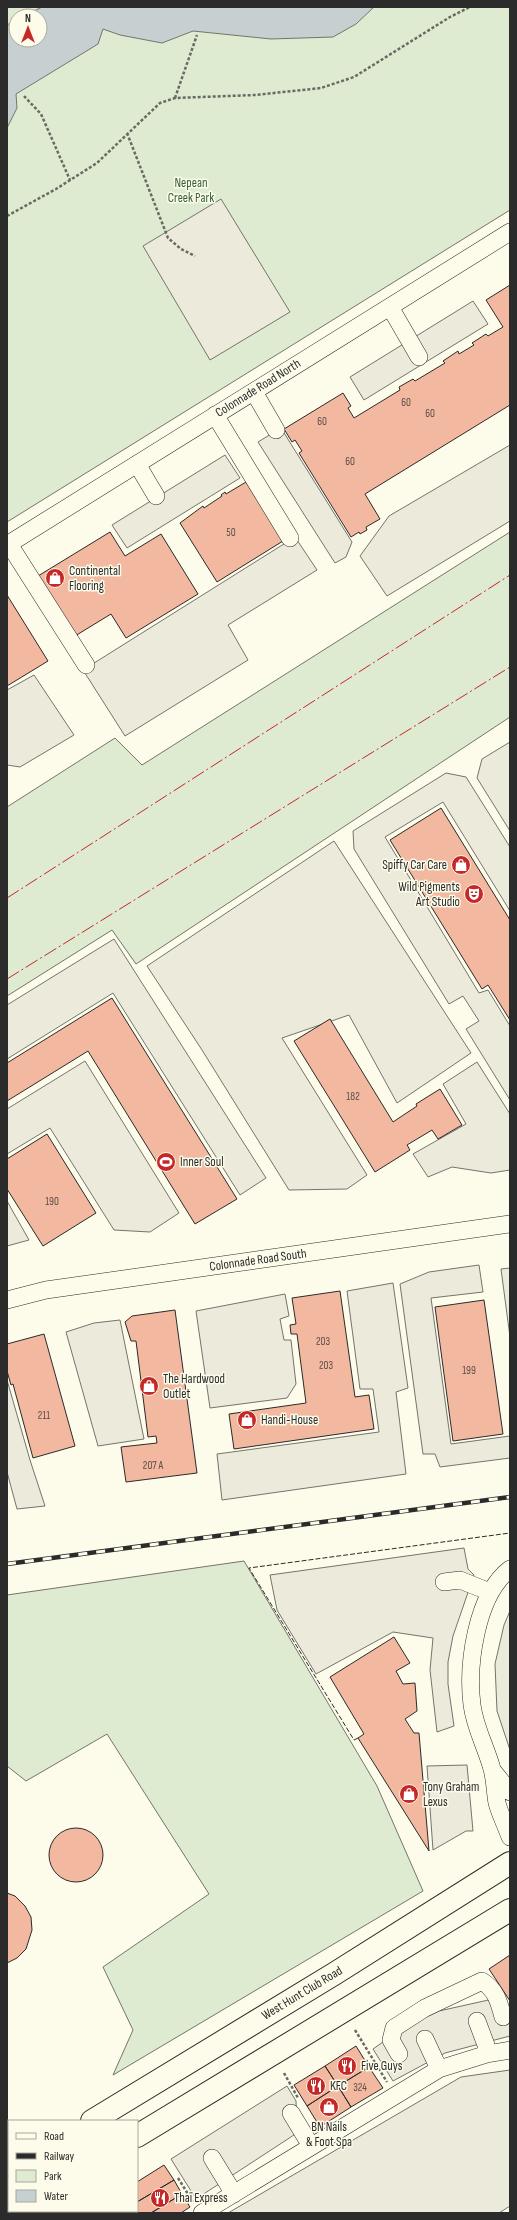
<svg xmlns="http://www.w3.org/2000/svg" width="517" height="2220" font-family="'Sofia Sans Condensed',sans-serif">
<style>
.green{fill:#deebd1;stroke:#74746e;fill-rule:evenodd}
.parking{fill:#eceadb;stroke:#74746e}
.water{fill:#c7d0d0;stroke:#74746e}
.building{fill:#f2b8a0;stroke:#2b2b2b}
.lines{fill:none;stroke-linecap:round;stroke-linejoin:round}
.minor-casing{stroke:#2b2b2b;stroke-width:18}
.major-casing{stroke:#2b2b2b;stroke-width:24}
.path{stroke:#6a6964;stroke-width:2.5;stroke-dasharray:3 2;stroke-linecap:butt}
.minor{stroke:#fdfbea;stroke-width:17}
.major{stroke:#fdfbea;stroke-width:22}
.rail-casing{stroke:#2b2b2b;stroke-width:4.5}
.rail{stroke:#fdfbea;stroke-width:3;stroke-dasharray:9;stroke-linecap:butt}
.fence{stroke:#2b2b2b;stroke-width:1;stroke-dasharray:5 2;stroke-linecap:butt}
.power{stroke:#c62828;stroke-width:1;stroke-dasharray:14 3 2 3;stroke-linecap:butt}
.labels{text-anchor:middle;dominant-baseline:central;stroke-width:3;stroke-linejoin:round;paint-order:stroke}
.number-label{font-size:11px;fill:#5d4e48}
.park-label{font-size:13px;fill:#34623c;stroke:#fdfbea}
.street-label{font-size:13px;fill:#2b2b2b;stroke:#fdfbea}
.poi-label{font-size:13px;fill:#2b2b2b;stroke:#fdfbea;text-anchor:start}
</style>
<rect width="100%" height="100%" fill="#fdfbea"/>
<path class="green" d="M7,7H510V210L7,522ZM16,16H40V40H16Z
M510,532V717L136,964L112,930L7,996V807L115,738L142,765Z
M244,1561L377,1786L423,1891L113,2075L133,2030L103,1967L209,1894L107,1734L26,1781L7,1766V1595Z"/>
<path class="parking" d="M221,199L290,312L210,360L143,246Z
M473,301L488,324L364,400L350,377Z
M281,428L352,542L346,557L335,563L258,442Z
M510,445V521L387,596L360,556L389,516Z
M225,455L240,478L127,548L112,525Z
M295,537L317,570L228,625L248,660L125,736L83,670Z
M34,675L74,735L20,767L7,765V690Z
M510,742V831L477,778L482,759Z
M446,773L466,777L510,847V911L443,802L385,837L479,993L488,990L510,1026V1100L466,1029L479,1021L463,996L449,1004L354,849L353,831Z
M334,841L471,1053L397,1103L349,1015L282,1038L367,1175L347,1189L289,1190L202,1050L147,966Z
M114,939L266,1178L240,1195L113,993L7,1059V1005Z
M85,1061L179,1213L150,1232L114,1230L50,1128L7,1154V1109Z
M477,1062L510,1114V1170L491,1173L452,1167L428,1177L413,1154L466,1124L443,1084Z
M7,1201L29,1240L7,1246Z
M479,1265L483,1292L431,1298L451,1444L510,1436V1458L440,1467L435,1454H423L400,1284L429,1272Z
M510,1268V1337L501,1269Z
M393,1283L408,1388L396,1392L406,1474L222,1500L217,1454L379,1432L373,1389H360L347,1291Z
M285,1294L289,1316L280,1319L284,1340H291L296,1384L287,1398L210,1408L196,1311Z
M120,1320L144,1439L98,1446L66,1332L94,1323Z
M7,1380L30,1460L45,1506L17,1509L7,1472Z
M464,1548L468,1569L474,1575L453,1636L448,1662V1684L454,1726L437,1732L430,1670L433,1638L393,1632L316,1674L277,1610L270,1575Z
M510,1611V1750L497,1711L495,1664L504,1625Z
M467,1765L473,1831H466L433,1850L427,1766Z
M493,1999L502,2025L510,2023V2036L445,2053L393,2081L373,2049L400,2030L439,2011Z
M510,2070V2206L499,2213H228L461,2077Z
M287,2086L296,2101L297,2133L196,2199L171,2159Z"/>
<path class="water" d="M42,7H374L356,24L333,37L271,39L193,31L162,43L120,35L103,29L98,44L16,94L17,108L7,128V25L16,20V40H40V16H24Z"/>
<path class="building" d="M510,285V405L365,494L380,519L366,527L367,530L360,534L359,532L351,537L299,453L302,451L295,440L292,442L284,429L343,393L351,406L348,408L354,418L400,390L399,387L413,379L415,381L445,363L443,361L458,351L459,354L474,345L472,343L486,334L488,336L503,327L486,300Z
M246,482L283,541L217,582L180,523L203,506L204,508L222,496L221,495L225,492L226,494Z
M110,532L125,556L161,534L198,594L126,638L111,614L75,636L38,576Z
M7,595L48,661L7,686Z
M441,808L510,920V1020L488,985L482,989L390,840Z
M112,998L237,1199L195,1224L88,1051L7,1101V1063Z
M330,1019L393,1122L417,1106L416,1104L440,1089L462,1125L438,1139L432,1130L407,1145L410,1150L375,1172L294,1041Z
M47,1134L96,1213L43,1246L7,1189V1159Z
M340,1291L355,1397L369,1395L374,1429L234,1449L229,1414L306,1403L297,1334H291L290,1325L296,1324L292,1298Z
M484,1300L503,1434L453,1441L435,1307Z
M175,1310L197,1473L126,1482L121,1447L157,1443L156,1436L148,1437L136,1341H131L125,1322L132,1316Z
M44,1334L75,1446L33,1458L13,1384L11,1385L7,1371V1344Z
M394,1637L410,1663L396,1671L403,1684L415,1683L417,1711L405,1719L414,1733H419L429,1851L358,1738L364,1734L330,1677Z
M49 1855a27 27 0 1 1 54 0a27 27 0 1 1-54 0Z
M7,1893L15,1896L25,1906L31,1917L32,1930L26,1949L17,1958L7,1963Z
M510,1955V2001L489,1969Z
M356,2046L369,2067L338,2086L325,2066Z
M325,2066L338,2086L307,2106L294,2085Z
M369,2067L383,2088L351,2107L338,2086Z
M338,2086L351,2107L320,2127L307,2106Z
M164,2165L174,2180L137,2202V2182Z
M174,2180L182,2194L151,2213H132L131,2211H137V2202Z
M182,2194L190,2207L181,2213H151Z"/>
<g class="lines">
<g class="minor-casing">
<path id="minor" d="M390,307L419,357
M254,392L276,430
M215,415L290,538
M137,464L156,496
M9,544L86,665
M7,545L510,232
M7,1300L46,1290L510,1224
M510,1569C476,1595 467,1665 472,1705C475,1728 486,1747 492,1769C495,1780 495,1792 497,1803C500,1814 506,1826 510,1837
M444,1582L460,1580L490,1592
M493,1771L510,1792
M477,2021L486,2045L487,2054
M425,2039L439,2069
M399,2054L391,2040L394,2028L425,2008L482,1981C496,1990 499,2002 503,2017
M291,2113L311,2146
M212,2158L234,2194
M104,2211L105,2213
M202,2213L439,2069L487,2054L510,2050"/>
</g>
<g class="major-casing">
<path id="major" d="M92,2121L334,1974L510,1863
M137,2136L510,1910
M7,2173L9,2172
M7,2212L9,2211"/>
</g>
<path class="path" d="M24,96L41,114L70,180
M175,98L197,35
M127,133L168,238L181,249L195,256
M7,216L56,189L97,163L160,103L175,98L255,95L321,88L354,77L450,17L470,7
M355,2030L387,2082
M284,2073L298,2098
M178,2178L193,2202"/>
<use href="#minor" class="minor"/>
<use href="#major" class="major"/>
<g class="rail-casing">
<path id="rail" d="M7,1564L510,1497"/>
</g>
<use href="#rail" class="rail"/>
<path class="fence" d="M358,1738L354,1740L249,1568L510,1533"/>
<path class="power" d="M7,898L510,575
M7,979L510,667"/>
</g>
<defs>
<g id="shop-disc" transform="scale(1)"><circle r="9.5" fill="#c62828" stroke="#fdfbea"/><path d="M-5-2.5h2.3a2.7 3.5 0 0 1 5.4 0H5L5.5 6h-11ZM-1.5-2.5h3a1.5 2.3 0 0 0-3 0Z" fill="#fff"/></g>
<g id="theatre-disc" transform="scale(1)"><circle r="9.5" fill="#c62828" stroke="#fdfbea"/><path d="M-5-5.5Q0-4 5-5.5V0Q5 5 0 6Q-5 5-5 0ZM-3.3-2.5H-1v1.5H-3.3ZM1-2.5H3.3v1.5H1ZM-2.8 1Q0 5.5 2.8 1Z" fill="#fff"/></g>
<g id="stadium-disc" transform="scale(1)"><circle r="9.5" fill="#c62828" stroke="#fdfbea"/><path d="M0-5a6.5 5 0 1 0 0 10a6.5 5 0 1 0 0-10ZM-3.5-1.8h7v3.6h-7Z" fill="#fff"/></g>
<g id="restaurant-disc" transform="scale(1)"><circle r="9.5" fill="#c62828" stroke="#fdfbea"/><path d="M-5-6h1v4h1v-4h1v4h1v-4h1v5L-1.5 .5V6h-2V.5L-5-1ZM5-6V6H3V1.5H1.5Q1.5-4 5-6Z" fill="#fff"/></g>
</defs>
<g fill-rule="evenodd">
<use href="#shop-disc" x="55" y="578"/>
<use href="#shop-disc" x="461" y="865"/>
<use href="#theatre-disc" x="474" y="894"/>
<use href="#stadium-disc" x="166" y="1162"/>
<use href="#shop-disc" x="149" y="1386"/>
<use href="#shop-disc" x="247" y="1420"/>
<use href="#shop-disc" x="409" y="1794"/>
<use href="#restaurant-disc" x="347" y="2066"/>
<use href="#restaurant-disc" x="316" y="2086"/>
<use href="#shop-disc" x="329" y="2107"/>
<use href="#restaurant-disc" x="160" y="2198"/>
</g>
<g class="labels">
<g class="number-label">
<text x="406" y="402">60</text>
<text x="430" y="413">60</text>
<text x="322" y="421">60</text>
<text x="350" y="461">60</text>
<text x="231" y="532">50</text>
<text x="353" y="1096">182</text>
<text x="52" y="1201">190</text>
<text x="323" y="1341">203</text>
<text x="326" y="1365">203</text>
<text x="469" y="1370">199</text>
<text x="44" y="1415">211</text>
<text x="153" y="1465">207 A</text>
<text x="360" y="2087">324</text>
</g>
<g class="park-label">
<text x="191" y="183">Nepean<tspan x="191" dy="15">Creek Park</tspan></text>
</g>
<g class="street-label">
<text transform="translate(258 388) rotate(-32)">Colonnade Road North</text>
<text transform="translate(258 1260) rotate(-8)">Colonnade Road South</text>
<text transform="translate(302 1993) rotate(-31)">West Hunt Club Road</text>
</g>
<g class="poi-label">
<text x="69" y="571">Continental<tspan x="69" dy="15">Flooring</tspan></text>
<text x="447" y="865" text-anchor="end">Spiffy Car Care</text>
<text x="460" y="887" text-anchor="end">Wild Pigments<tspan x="460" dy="15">Art Studio</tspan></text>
<text x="180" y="1162">Inner Soul</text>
<text x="163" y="1379">The Hardwood<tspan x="163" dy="15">Outlet</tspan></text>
<text x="261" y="1420">Handi-House</text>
<text x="423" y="1787">Tony Graham<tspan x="423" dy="15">Lexus</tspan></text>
<text x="361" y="2066">Five Guys</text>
<text x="330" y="2086">KFC</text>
<text x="329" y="2127" text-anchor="middle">BN Nails<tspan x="329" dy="15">&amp; Foot Spa</tspan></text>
<text x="174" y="2198">Thaï Express</text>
</g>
</g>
<rect width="517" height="2220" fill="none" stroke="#2b2b2b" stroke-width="16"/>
<rect x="8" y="2120" width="130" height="92" fill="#fdfbea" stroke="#a9a89e"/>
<rect x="16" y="2133" width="20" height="6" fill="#fdfbea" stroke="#a9a89e"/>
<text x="44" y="2140" font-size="12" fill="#2b2b2b">Road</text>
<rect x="16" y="2153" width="20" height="6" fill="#2b2b2b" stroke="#a9a89e"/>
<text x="44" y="2160" font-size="12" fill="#2b2b2b">Railway</text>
<rect x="16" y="2170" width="20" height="12" fill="#deebd1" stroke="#a9a89e"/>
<text x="44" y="2180" font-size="12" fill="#2b2b2b">Park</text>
<rect x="16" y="2190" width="20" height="12" fill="#c7d0d0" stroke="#a9a89e"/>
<text x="44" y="2200" font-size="12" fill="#2b2b2b">Water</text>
<g transform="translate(28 28)"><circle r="19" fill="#fdfbea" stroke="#a9a89e"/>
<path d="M0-3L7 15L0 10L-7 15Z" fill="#c62828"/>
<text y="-6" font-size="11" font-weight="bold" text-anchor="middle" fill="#2b2b2b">N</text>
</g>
</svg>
